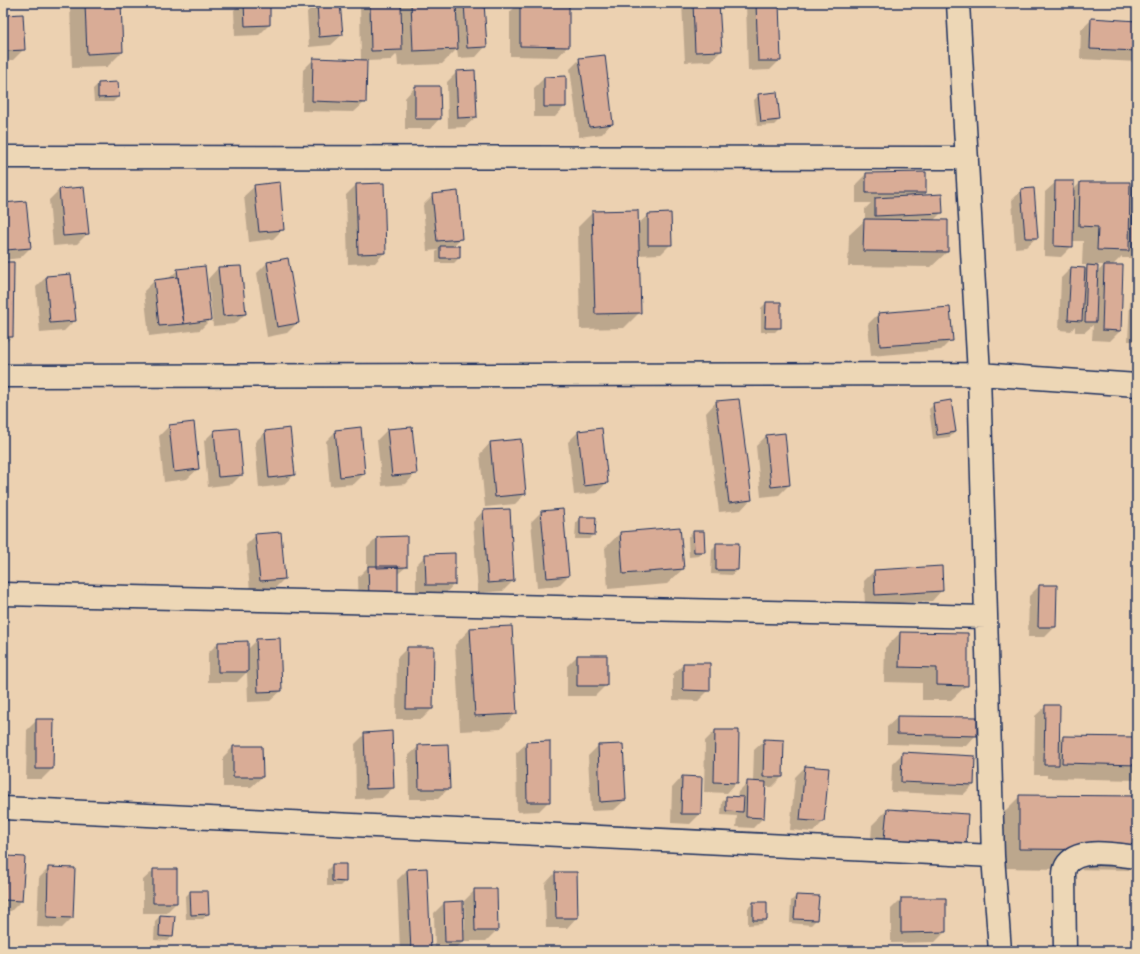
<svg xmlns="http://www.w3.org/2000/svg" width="1140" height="954" font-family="'Playpen Sans',sans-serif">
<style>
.shadow{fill:#0003;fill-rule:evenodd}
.building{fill:#d9ac96;stroke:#1b2f5e}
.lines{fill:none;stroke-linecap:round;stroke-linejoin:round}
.minor-casing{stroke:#1b2f5e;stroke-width:25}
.minor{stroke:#edd7b6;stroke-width:22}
</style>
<rect width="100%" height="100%" fill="#ecd1b1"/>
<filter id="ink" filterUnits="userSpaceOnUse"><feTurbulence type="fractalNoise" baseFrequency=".025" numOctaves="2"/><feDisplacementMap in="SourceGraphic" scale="8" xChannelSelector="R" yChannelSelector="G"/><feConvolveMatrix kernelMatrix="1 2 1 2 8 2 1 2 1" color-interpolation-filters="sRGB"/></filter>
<g filter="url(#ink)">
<path class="shadow" d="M70,3H120L122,52L107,67L72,68Z
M241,3H269V25L259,35L235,36L234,10Z
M316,3H339L342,35L331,45L309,47L307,12Z
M360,3H483L486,46L476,57L458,58L457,49L442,64L398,66L397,54L391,60L366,61L365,102L354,112L302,111L303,70L314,59L361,61Z
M519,3H568V46L558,57L510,56V12Z
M682,3H718L721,51L711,61L685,62Z
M746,3H778L780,60L770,70L748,71Z
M23,15L24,49L13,60H3V17Z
M1092,19L1137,22V62L1080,59L1081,30Z
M580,59L612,123L602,134L579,137L570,69Z
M457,72L476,117L465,127L448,128L447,82Z
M565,77V106L555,117H534V88L544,78Z
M98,84L118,97L113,102H94L93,89Z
M415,87L440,118L430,129H405V98Z
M759,95L779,120L774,125L757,126L754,100Z
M866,174L925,192L921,197L942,212L933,221H947V252L931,267L848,266L849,235L865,220V209L871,203H856V184Z
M1056,182L1073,190L1080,183L1129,186L1133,182H1137V258H1122V256L1112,266L1120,331L1110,341L1092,340L1093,325L1085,332H1075V326L1071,331L1059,330L1061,278L1071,268L1084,271L1089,265H1082L1083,241H1072V246L1061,257L1044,256L1045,192ZM1097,265H1104L1097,273Z
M356,185L385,252L375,263L348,264L346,195Z
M255,186L283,229L273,239L249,242L244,196Z
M59,190L87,234L77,244L53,246L49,200Z
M1022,190L1037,237L1026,247L1015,248L1012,200Z
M433,195L461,238L452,247L459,258L454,263H436V252L438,250L427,251L423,205Z
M3,204L30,248L20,258L3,260Z
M593,212L637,225L648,215L671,244L661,254L638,255L640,312L624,328L580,329L578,227Z
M3,263L12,336L3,346Z
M267,263L297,323L287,333L267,337L257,273Z
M218,268L245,314L235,324L213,326L208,279Z
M178,270L210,320L200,330L149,336L144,291L154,281L168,279Z
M46,277L74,321L64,331L40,333L36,287Z
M1137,294V341H1128L1130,301Z
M766,303L780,327L775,332H761V308Z
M878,314L951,340L941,350L871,356L868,324Z
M716,402L751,499L741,510L719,512L706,413Z
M934,404L955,432L950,437L933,439L929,409Z
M169,426L198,469L187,479L164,482L159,436Z
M387,430L416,473L406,484L382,486L377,440Z
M214,431L242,474L232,484L208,487L204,441Z
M336,431L364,474L354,484L330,486L326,441Z
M265,432L294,475L283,485L259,488L255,442Z
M578,432L607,482L597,493L574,495L568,442Z
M766,436L789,485L779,495L761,497L756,446Z
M490,443L525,494L515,504L485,507L480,454Z
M562,510L568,576L558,586L537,588L531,522L541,512Z
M483,511L513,581L503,591L478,593L473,522Z
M581,518L594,534L589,539H575L576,523Z
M693,532L704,551L699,556L689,557L688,537Z
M620,533L683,569L667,584L608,589L605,548Z
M256,535L284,579L274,589L250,591L246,545Z
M377,538L406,567L359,607L358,577L367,568V548Z
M717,544L737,570L732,575L711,574L712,549Z
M426,555L454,584L444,595H416V565Z
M874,571L942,590L932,601L865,605L864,581Z
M1039,586H1056L1055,627L1045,637H1028L1029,596Z
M470,629L516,713L501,729L460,731L455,645Z
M900,633L967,685L951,700H922V683L884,682L885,648Z
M257,640L281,691L270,701L248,702L247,672L237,682H208V653L218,643L247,650Z
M407,648H433L432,709L422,719H396L397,658Z
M577,656L606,685L595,696H567V666Z
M684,664L709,690L698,701L673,700V674Z
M1046,706L1059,741L1063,737L1137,738V780L1047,778V775H1034L1035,716Z
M898,717L976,735L966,746L887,744V727Z
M37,720L52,769L42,779H26L27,730Z
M715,731L737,782L727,793L704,792L705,741Z
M365,734L393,788L382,798L356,799L355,744Z
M765,740L782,777L772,787H765L763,818L753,828L736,827L737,816L721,815L722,802L727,797L737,798L738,792L748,782H753L754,750Z
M527,743L549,801L539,811L517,812L516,753Z
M419,746L449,788L438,799H409L408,756Z
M598,746L625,800L614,810L591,811L588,756Z
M233,747L262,777L251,787H223V757Z
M902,754L973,785L963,795L891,792L892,764Z
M805,767L823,822L813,832L790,830L795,777Z
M682,777L700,814L690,824L671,823L672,788Z
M1020,796L1137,797V870L999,868L1000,816Z
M887,810L965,845L870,854L872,825Z
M7,857L24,858L21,901L11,911H3V861Z
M332,865L345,881L340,886H327V870Z
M49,868L72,918L62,928L37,927L39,878Z
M154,870L176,903L166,913H143V880Z
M407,870L430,951H400L397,880Z
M555,873L577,917L567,928H546L545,884Z
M475,890L497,930L486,941H465V940L453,951H435L434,913L444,903L463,929H465L464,901Z
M190,892L208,914L203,919H186L185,897Z
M796,896L818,897L816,920L811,925L790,923L791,901Z
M901,899H945V932L935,942L891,943V909Z
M753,903L766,920L761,924L748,925V908Z
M160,916L172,936L168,941L154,940L155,921Z"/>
<path class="building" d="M85,3H121L123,52L87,54Z
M244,3H270V25L245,26Z
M317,3H340L343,35L319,37Z
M370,3H401L402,50L371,51Z
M411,3H456L458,49L413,51Z
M464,3H484L487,47L467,48Z
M520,3H569V47L520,46Z
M693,3H719L722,51L695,52Z
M756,3H779L781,61H758Z
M23,14L25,50L5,51L4,15Z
M1091,18L1137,21V51L1090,49Z
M605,55L613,124L589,127L579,58Z
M313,58L367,60L366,103L312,101Z
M475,70L477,117L458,118L456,71Z
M566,76V107H544V77Z
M118,82L119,97L98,98V83Z
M415,86H440L441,119H415Z
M777,92L780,120L761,122L758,94Z
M926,172V193H866V173Z
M1055,181H1074L1073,247L1054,246Z
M1133,181H1137V248H1132Z
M280,182L284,230L259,232L254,185Z
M1080,182H1130L1129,251L1097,250L1098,227L1079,226Z
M384,183L386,253L358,254L356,184Z
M84,187L89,234L63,236L59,189Z
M1034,188L1038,238H1025L1021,189Z
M458,191L462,239L437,241L432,194Z
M942,194L943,213L875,216V198Z
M26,201L31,248L6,250L3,224V203Z
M638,210L641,313L595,314L592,211Z
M671,213L672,245H648V214Z
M864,219L948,220V252L863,251Z
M440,246H460V258H440Z
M288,258L299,323L277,327L267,262Z
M3,262H14L13,337H3Z
M1087,265L1098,266L1096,322H1085Z
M1104,265H1123L1121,331L1102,330Z
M205,266L211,320L184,324L177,269Z
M241,266L246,314L223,316L218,267Z
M1071,267L1085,268L1082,321L1068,320Z
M71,274L76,321L50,323L46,276Z
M178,277L184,324L159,326L154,280Z
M766,302H781V328H765Z
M950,307L953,341L880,346L878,313Z
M739,399L752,500L729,503L716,401Z
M951,400L956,432L937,435L933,403Z
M194,422L199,469L174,472L169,425Z
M361,427L365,474L340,477L335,430Z
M412,427L417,474L392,476L387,429Z
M239,428L243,475L218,477L214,430Z
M290,428L295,475L269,478L265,431Z
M602,428L608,483L584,486L578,431Z
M785,433L790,485L771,487L766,435Z
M521,439L526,494L495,497L490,442Z
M510,509L514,581L488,583L483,510Z
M563,509L569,576L547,578L541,511Z
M580,517H596L595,535L580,534Z
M680,527L684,569L623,574L620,532Z
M693,531H704L705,552H694Z
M281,532L285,579L260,581L255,534Z
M407,536V567L377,568V537Z
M716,543H739L738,570H716Z
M455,553V585H426L425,554Z
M368,566H398V597H369Z
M942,566L943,591L875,595L874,570Z
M1039,585H1057L1056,627H1038Z
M512,626L517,714L475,716L470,628Z
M900,632L968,633V686L937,685V668L899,667Z
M280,638L282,691L258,692L256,639Z
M248,641V672H218V642Z
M407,647H434L433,709H406Z
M577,655H607V686H577Z
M683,663H710V691L683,690Z
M1045,705H1060L1059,765H1044Z
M897,716L977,717V736L897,734Z
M36,719H54L53,769H36Z
M715,730H739L738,783L714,782Z
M392,731L394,788L366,789L364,733Z
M1063,736L1137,737V765L1062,763Z
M764,739L784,740L783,777H763Z
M550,741V802H527L526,742Z
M448,744L450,789H419L418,745Z
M623,744L626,800L600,802L598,745Z
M233,746H262L263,777H233Z
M902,752L975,756L974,785L901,782Z
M805,766L829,768L824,822L800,820Z
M682,776L702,777L701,814H681Z
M747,781L766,782L764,818L746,817Z
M1019,795L1137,796V850L1019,849Z
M726,796L744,797L743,812L726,811Z
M887,809L968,814L966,845L884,839Z
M7,856L25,857L22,901L4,900Z
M332,864H346V882L332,881Z
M48,867L75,868L73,918L47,917Z
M427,868L431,951H411L407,869Z
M153,869H177V903H153Z
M555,872H577L578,918H556Z
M474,889H497L498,931H475Z
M190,891H208L209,914L191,915Z
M796,895L819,896L817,920L794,919Z
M901,898H946V932L901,933Z
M463,901L464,942H445L444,902Z
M753,902H767V920H753Z
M160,915L175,916L173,937L159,936Z"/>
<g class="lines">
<g class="minor-casing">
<path id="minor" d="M958,3L979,374L993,856L1000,951
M3,157L967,158
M3,376L979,374L1137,385
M3,594L986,617
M3,808L993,856
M1065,951L1064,875C1064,872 1065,868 1066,866C1077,846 1118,855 1137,857"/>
</g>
<use href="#minor" class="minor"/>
</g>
</g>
<rect width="1140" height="954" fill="none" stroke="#edd7b6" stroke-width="16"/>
<rect x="8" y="8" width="1124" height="938" fill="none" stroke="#1b2f5e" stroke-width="1.5" filter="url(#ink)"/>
</svg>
